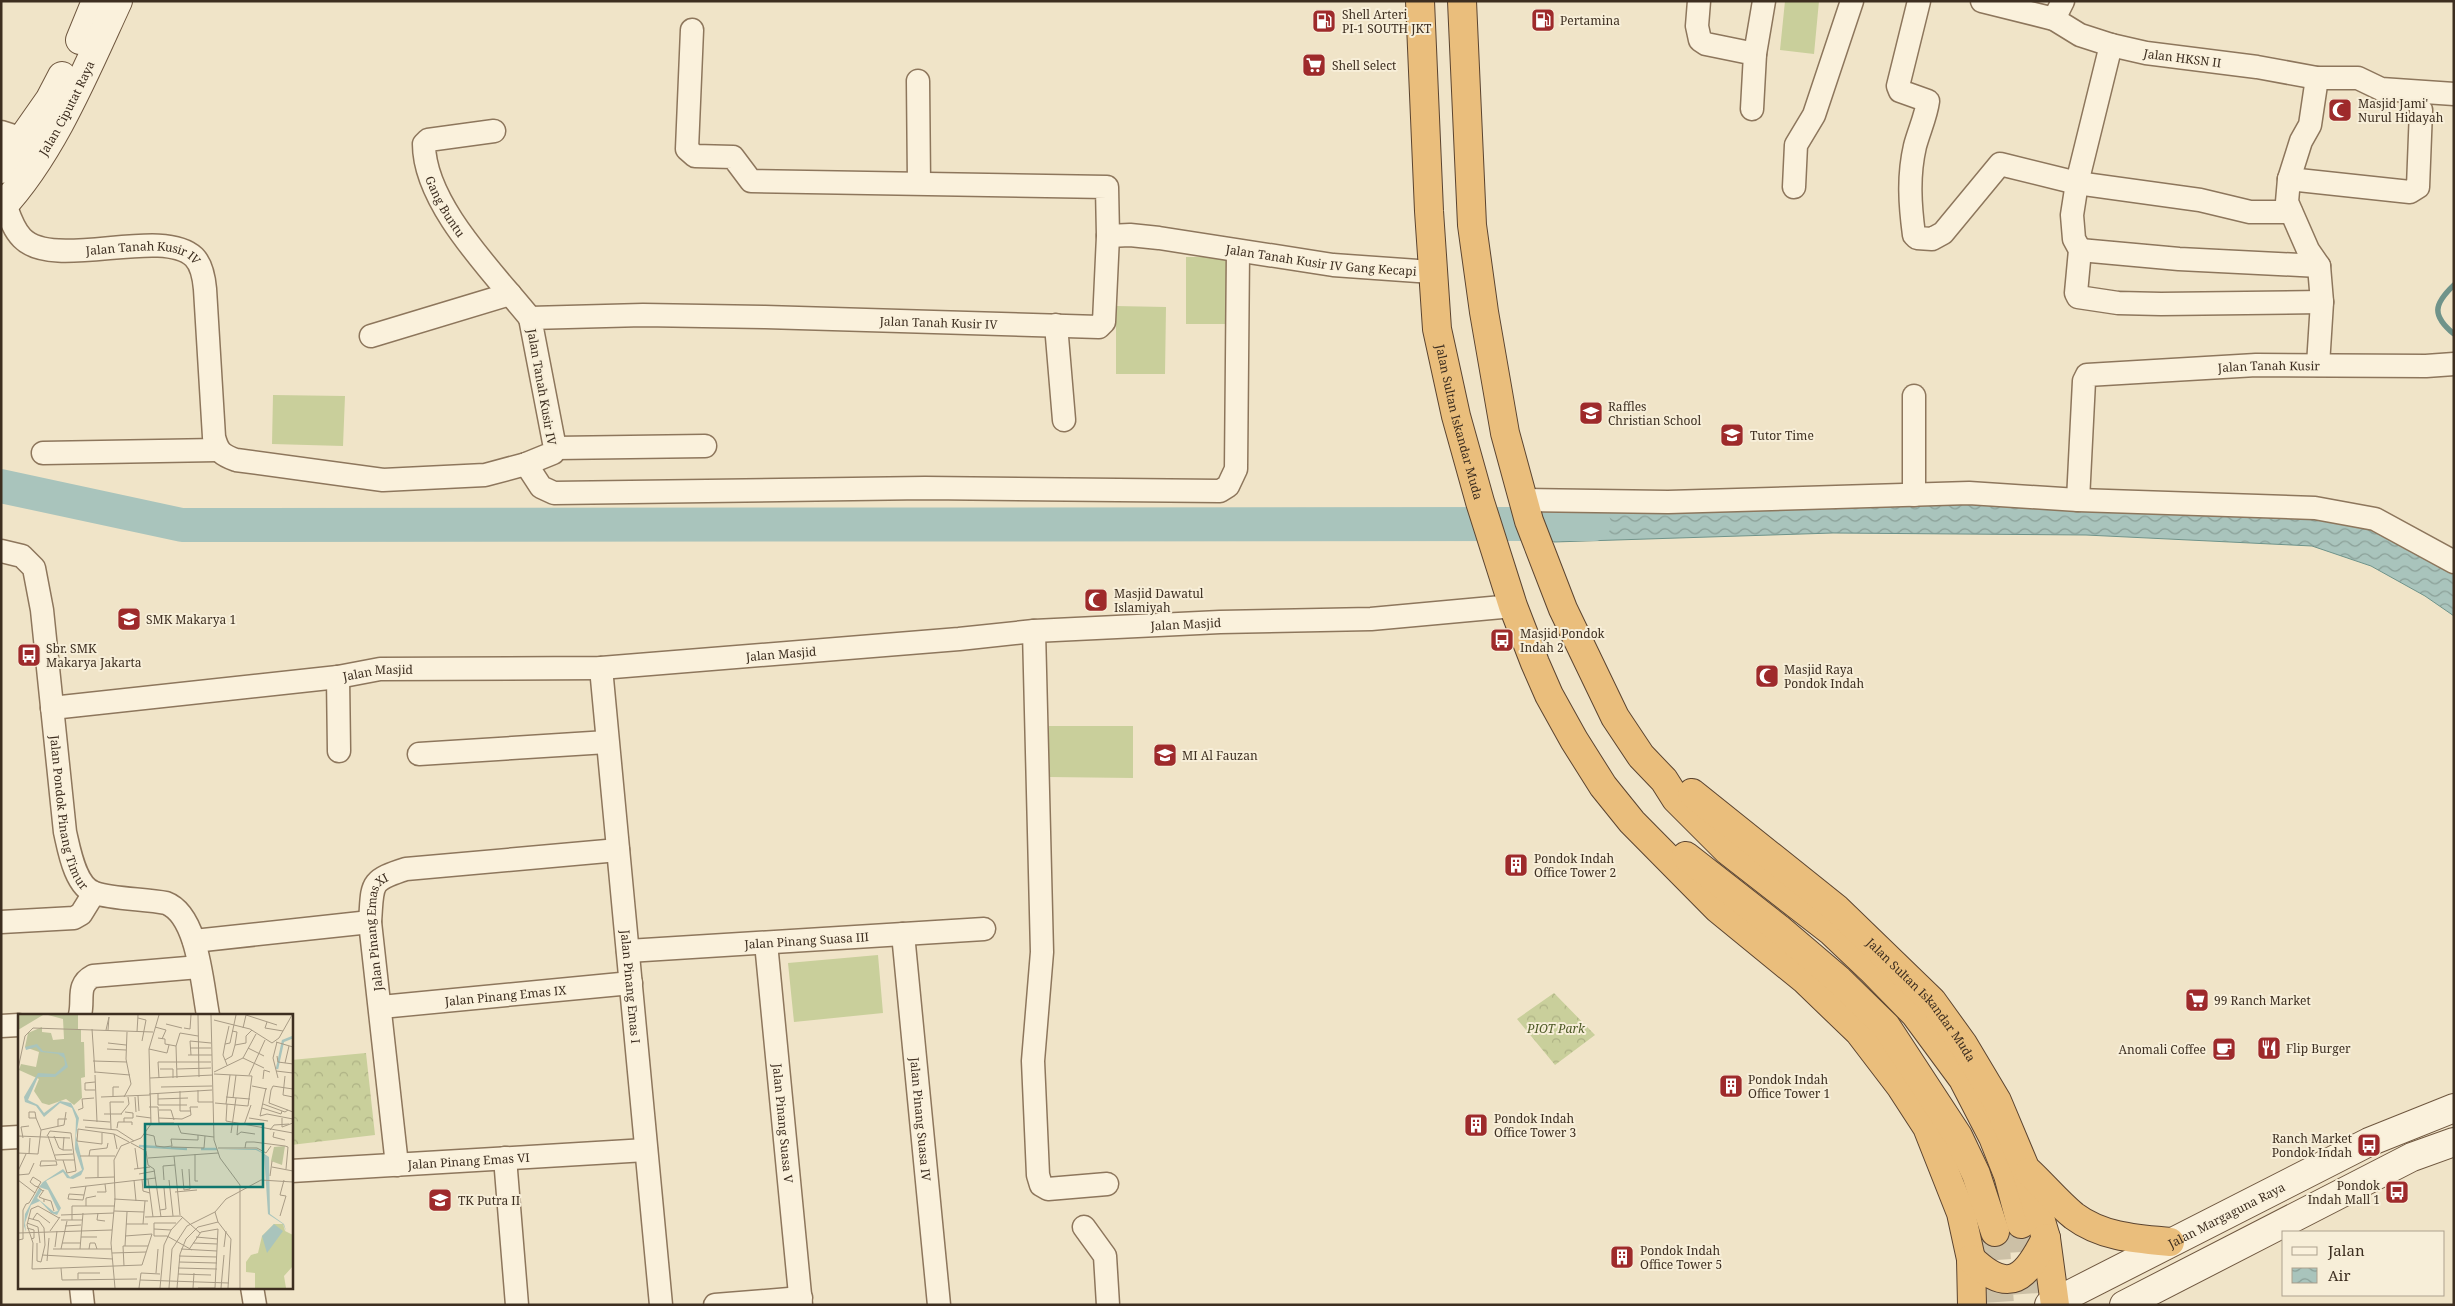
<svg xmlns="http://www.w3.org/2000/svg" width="2455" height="1306" font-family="'Noto Serif',serif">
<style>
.forest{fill:url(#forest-crowns)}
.pitch{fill:#c9cf9b}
.water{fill:url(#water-waves);stroke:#6f938a}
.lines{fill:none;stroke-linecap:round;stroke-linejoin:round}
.stream{stroke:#6f938a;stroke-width:5.5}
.river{stroke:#a9c4bc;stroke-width:34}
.trunk-tunnel{stroke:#ccc0a6;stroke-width:28;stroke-dasharray:28 14;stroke-linecap:butt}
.minor-casing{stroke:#8d765c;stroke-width:25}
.secondary-casing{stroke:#6f573f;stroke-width:30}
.trunk-casing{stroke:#5b4430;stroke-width:30}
.minor{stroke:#faf1dc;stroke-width:22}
.secondary{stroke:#faf1dc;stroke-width:28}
.trunk{stroke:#eabe7c;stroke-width:28}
.labels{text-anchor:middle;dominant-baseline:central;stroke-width:4;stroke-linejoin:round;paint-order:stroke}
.poi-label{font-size:12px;fill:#3d2e20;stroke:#f7eed8;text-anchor:start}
.street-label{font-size:12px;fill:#3d2e20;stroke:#f7eed8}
.park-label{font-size:12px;font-style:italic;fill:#4d5a26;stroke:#f7eed8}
.inset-river{fill:none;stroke:#a9c4bc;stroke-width:2.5}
.inset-road{fill:none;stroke:#a89b85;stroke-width:1}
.view{fill:#0f766e;fill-opacity:0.15;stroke:#0f766e;stroke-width:2.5}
.inset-edge{fill:none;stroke:#3d2e20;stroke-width:2.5}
</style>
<defs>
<pattern id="forest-crowns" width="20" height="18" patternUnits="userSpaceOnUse" patternTransform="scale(1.25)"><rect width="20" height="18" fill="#c9cf9b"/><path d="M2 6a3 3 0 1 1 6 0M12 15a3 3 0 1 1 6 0" fill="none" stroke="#aeb285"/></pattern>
<pattern id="water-waves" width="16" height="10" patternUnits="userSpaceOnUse" patternTransform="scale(1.25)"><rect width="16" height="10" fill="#a9c4bc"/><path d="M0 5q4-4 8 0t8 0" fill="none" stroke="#8ba098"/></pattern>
</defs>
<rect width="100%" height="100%" fill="#f0e4c8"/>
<path class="forest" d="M1554,993L1595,1035L1555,1065L1517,1019Z
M366,1053L375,1135L291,1145V1060Z"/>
<path class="pitch" d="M1785,1H1819L1814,54L1780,50Z
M1186,257H1235V324H1186Z
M1116,306L1166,307L1165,374H1116Z
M273,395L345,396L343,446L272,444Z
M1049,726H1133V778L1049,777Z
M878,955L883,1013L794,1022L788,963Z"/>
<path class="water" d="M1914,499L2323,519L2375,531L2454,570V616L2425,596L2371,566L2312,546L2086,535L1833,533L1554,542L1542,509Z"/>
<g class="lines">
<path class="stream" d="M2454,285C2434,304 2431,315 2454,334"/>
<path class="river" d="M1,486L182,525L1594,524"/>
<path class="trunk-tunnel" d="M2021,1224L2026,1305
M1995,1232L2000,1305"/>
<g class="minor-casing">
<g id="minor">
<path d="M1699,1L1697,26L1700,40L1706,44L1755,54L1752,109"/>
<path d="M1919,1L1898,86L1900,91L1928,101C1926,116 1919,131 1915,146C1908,176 1910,205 1914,235L1917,238L1932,239L1943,233L2000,164L2077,183L2200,200L2250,212H2291"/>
<path id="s1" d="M1982,1L2054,19L2080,35L2111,45L2146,53L2257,67L2317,78H2358L2381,89L2454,94"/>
<path d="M2054,19L2063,1"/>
<path d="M2111,45L2077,183L2072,215L2074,239L2080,250L2076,293L2078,297L2118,303L2161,304L2322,302"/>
<path d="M1755,54L1764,1"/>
<path d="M2317,78L2310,125L2301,141L2289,179L2287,202L2308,250L2319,266L2322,302L2318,365"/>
<path d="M918,81L919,183"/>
<path id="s2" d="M494,131L428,140L424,144C424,204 493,272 530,318"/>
<path d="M1,132L23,139"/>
<path d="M2289,179L2410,192L2418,187L2421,110"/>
<path d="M1794,187L1796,145L1814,115L1852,1"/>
<path id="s3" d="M5,204C9,215 13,229 22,238C54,271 161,226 194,257C202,265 204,278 205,289L214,437C218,452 222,455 236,460L383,480L485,475L526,464L553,453L555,448L530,318L643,315L765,317L1099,327L1104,322L1108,236L1107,187L751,181L733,157L695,156L687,149L692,30"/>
<path id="s4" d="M1108,236L1130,235L1159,238L1333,265L1432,272"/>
<path d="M2080,250L2179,259L2319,266"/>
<path d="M1056,325L1064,420"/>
<path d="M371,336L510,294"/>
<path d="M1914,396V495"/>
<path d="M555,448L705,446"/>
<path d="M43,453L217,450"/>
<path d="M526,464L541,487L554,493L925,488L1220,491L1228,486L1236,469L1238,251"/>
<path d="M1524,500L1668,502L1969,493L2078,500L2315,508L2375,519L2454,562"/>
<path id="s5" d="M2078,500L2084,381L2087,375L2256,365L2426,366L2454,364"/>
<path id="s6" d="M1,551L22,556L34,568L42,610L65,832C69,849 75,887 95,893C112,899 146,899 166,903C198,915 202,984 208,1015"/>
<path d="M1034,631L1042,952L1033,1061L1038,1175L1041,1185L1048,1189L1107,1184"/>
<path id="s7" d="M601,668L661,1305"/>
<path d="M338,677L339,751"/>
<path id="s8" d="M52,708L338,677L380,669L601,668L959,639L1034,631L1220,622L1371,619L1513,606"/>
<path d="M419,754L607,742"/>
<path d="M1,922L74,918L81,914L94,893"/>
<path id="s9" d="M903,934L939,1305"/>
<path d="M194,941L370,922"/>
<path id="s10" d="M766,943L801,1305"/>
<path id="s11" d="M628,951L984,929"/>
<path id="s12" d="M381,1007L631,983"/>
<path d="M80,1015C84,999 76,985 93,976L199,967"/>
<path d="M1,1026L19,1025"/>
<path d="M1,1138L19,1137"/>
<path d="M505,1158L517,1305"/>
<path id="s13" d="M397,1165L370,922C373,884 368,881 406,869L618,850"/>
<path id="s14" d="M291,1171L646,1150"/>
<path d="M1084,1227L1105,1256L1108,1305"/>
<path d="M81,1287L83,1305"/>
<path d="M252,1287L255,1305"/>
<path d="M715,1305L801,1298"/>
</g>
</g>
<g class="secondary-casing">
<g id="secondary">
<path d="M80,40L96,1"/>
<path d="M1,169L50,99L62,76"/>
<path id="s15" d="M1,208C52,154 87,68 118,1"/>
<path id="s16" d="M2049,1305L2369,1142L2454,1108"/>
<path d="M2124,1305L2412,1157L2454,1142"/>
</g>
</g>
<g class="trunk-casing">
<g id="trunk">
<path id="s17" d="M1420,1L1429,211L1437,329L1456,416L1480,502L1513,606L1535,663L1549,695L1574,740L1603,786L1632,822L1718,909L1805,980L1859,1032L1901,1087L1927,1127L1961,1213L1971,1259L1972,1305"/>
<path d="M1462,1L1472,225L1484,312L1505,433L1529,521L1563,609L1615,717L1641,756L1664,780L1676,799L1728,851L1832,932L1871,969L1915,1014L1963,1079L1993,1137L2008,1175L2021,1224"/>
<path id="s18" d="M1692,793L1837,909L1932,1001L1963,1044L1997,1101L2026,1170L2046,1238L2055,1305"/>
<path d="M1686,856L1778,928L1839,980L1886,1026L1958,1136L1976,1174L1995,1232"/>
<path d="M2029,1172C2044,1186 2058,1203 2074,1216C2102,1237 2136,1239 2170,1242"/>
<path d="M1971,1259C2010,1296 2026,1278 2046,1238"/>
</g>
</g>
<use href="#minor" class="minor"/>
<use href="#secondary" class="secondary"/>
<use href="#trunk" class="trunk"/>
</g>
<defs>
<g id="fuel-square" transform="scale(1.25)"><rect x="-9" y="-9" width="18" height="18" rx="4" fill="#9e2a2b" stroke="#f7eed8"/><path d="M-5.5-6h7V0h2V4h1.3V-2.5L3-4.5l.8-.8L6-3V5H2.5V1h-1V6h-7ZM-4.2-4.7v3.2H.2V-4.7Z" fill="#fff"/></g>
<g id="supermarket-square" transform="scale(1.25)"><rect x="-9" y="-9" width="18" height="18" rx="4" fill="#9e2a2b" stroke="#f7eed8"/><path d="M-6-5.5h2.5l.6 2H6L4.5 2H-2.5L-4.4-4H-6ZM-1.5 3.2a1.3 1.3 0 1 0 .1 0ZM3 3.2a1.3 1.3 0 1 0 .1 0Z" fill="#fff"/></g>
<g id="mosque-square" transform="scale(1.25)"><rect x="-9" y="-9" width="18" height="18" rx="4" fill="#9e2a2b" stroke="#f7eed8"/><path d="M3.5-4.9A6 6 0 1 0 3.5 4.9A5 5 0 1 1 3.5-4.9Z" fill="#fff"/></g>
<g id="school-square" transform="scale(1.25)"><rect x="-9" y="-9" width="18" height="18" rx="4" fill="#9e2a2b" stroke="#f7eed8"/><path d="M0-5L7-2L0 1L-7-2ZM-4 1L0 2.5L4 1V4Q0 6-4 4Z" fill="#fff"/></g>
<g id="bus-square" transform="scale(1.25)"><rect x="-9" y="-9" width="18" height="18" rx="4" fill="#9e2a2b" stroke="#f7eed8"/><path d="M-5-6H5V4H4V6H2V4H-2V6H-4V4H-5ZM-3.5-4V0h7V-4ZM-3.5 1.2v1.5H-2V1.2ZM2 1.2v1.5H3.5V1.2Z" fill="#fff"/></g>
<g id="building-square" transform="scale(1.25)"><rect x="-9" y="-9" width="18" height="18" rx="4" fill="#9e2a2b" stroke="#f7eed8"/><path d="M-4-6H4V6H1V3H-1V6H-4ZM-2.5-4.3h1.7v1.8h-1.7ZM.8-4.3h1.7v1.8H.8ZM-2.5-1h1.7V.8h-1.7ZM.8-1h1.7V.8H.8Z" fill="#fff"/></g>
<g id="restaurant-square" transform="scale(1.25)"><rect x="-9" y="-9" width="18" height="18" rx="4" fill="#9e2a2b" stroke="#f7eed8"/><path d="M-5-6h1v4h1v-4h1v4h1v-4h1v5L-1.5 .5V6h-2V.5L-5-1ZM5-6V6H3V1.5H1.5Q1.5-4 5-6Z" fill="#fff"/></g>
<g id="cafe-square" transform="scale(1.25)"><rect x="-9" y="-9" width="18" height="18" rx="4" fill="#9e2a2b" stroke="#f7eed8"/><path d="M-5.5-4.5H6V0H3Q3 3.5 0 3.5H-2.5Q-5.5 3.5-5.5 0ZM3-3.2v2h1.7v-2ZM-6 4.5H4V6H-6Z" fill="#fff"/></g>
</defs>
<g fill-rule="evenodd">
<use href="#fuel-square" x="1543" y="20"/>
<use href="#fuel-square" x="1324" y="21"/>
<use href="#supermarket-square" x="1314" y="65"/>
<use href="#mosque-square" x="2340" y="110"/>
<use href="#school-square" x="1591" y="413"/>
<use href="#school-square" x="1732" y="435"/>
<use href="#mosque-square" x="1096" y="600"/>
<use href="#school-square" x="129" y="619"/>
<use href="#bus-square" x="1502" y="640"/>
<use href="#bus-square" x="29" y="655"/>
<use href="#mosque-square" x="1767" y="676"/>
<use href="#school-square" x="1165" y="755"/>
<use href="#building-square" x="1516" y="865"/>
<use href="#supermarket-square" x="2197" y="1000"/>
<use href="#restaurant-square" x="2269" y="1048"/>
<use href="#cafe-square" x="2224" y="1049"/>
<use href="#building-square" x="1731" y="1086"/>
<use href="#building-square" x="1476" y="1125"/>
<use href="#bus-square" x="2369" y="1145"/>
<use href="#bus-square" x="2397" y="1192"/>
<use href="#school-square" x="440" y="1200"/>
<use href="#building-square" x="1622" y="1257"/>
</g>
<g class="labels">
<g class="poi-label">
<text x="1342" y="14">Shell Arteri<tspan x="1342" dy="14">PI-1 SOUTH JKT</tspan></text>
<text x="1560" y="20">Pertamina</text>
<text x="1332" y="65">Shell Select</text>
<text x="2358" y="103">Masjid Jami'<tspan x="2358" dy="14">Nurul Hidayah</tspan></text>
<text x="1608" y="406">Raffles<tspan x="1608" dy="14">Christian School</tspan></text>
<text x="1750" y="435">Tutor Time</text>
<text x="1114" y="593">Masjid Dawatul<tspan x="1114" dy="14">Islamiyah</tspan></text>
<text x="146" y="619">SMK Makarya 1</text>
<text x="1520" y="633">Masjid Pondok<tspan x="1520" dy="14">Indah 2</tspan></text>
<text x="46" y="648">Sbr. SMK<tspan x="46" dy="14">Makarya Jakarta</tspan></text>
<text x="1784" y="669">Masjid Raya<tspan x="1784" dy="14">Pondok Indah</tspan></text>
<text x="1182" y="755">MI Al Fauzan</text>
<text x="1534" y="858">Pondok Indah<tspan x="1534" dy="14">Office Tower 2</tspan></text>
<text x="2214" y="1000">99 Ranch Market</text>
<text x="2286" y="1048">Flip Burger</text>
<text x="2206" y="1049" text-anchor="end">Anomali Coffee</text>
<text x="1748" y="1079">Pondok Indah<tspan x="1748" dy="14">Office Tower 1</tspan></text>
<text x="1494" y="1118">Pondok Indah<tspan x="1494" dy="14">Office Tower 3</tspan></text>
<text x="2352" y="1138" text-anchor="end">Ranch Market<tspan x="2352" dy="14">Pondok Indah</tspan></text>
<text x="2380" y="1185" text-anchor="end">Pondok<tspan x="2380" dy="14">Indah Mall 1</tspan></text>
<text x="458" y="1200">TK Putra II</text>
<text x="1640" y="1250">Pondok Indah<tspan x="1640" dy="14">Office Tower 5</tspan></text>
</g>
<g class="street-label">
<text stroke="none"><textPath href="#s1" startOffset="210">Jalan HKSN II</textPath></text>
<text stroke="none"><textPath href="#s15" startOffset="120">Jalan Ciputat Raya</textPath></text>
<text stroke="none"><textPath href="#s2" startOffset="139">Gang Buntu</textPath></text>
<text stroke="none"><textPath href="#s3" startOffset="164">Jalan Tanah Kusir IV</textPath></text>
<text stroke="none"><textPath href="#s4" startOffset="215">Jalan Tanah Kusir IV Gang Kecapi</textPath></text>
<text stroke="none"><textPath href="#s3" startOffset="1301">Jalan Tanah Kusir IV</textPath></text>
<text stroke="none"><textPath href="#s5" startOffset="308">Jalan Tanah Kusir</textPath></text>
<text transform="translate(542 387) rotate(80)">Jalan Tanah Kusir IV</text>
<text stroke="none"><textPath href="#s17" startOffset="424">Jalan Sultan Iskandar Muda</textPath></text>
<text stroke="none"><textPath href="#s8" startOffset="1138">Jalan Masjid</textPath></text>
<text stroke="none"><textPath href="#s8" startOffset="732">Jalan Masjid</textPath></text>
<text stroke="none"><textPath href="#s8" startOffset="328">Jalan Masjid</textPath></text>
<text stroke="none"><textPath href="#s6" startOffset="286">Jalan Pondok Pinang Timur</textPath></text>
<text stroke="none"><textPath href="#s13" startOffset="236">Jalan Pinang Emas XI</textPath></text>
<text stroke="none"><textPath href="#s11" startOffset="179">Jalan Pinang Suasa III</textPath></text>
<text stroke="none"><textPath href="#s7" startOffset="320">Jalan Pinang Emas I</textPath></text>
<text stroke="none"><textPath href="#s12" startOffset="125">Jalan Pinang Emas IX</textPath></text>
<text stroke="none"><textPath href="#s18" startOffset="310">Jalan Sultan Iskandar Muda</textPath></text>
<text stroke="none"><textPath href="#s9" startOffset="186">Jalan Pinang Suasa IV</textPath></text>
<text stroke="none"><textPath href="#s10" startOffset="181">Jalan Pinang Suasa V</textPath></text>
<text stroke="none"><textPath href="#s14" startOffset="178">Jalan Pinang Emas VI</textPath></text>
<text stroke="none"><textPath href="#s16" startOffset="199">Jalan Margaguna Raya</textPath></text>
</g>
<g class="park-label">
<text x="1556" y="1028">PIOT Park</text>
</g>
</g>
<g transform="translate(18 1014)">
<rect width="275" height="275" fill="#f0e4c8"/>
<path d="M256,210H265L267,217L275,221V252L266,262L268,274H237V259L228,258V248L233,241L240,239L244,222Z" fill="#c9cf9b"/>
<path d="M0,1H25L0,16ZM30,1H60V15H63V28H66L67,63L63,64L64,84L56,91L48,85L31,91L24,89L16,77L21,65L1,56L3,50L18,53L21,38L7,33L10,19L24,13V18L33,19L35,26L46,25L45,5ZM267,132L264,151L253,147L256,133Z" fill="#bfc49a"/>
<path d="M19,30L25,37L46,39L50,53L37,63H20L10,86L20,91L26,99L42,87L53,89L61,104L58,122L66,155L63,161L55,165L49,164L45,158L28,167L43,194L39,201L33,199L22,187L13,191L7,209L8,218L6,212L7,200L21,174L24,176L19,184L36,198L40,197L30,176L21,173L25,168L45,155L52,163L64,156L57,135L58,105L54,94L42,89L26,103L18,92L7,88L6,83L20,59L37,60L47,51L46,44L40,40L23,38L18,33L8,36L7,33ZM201,135H239L251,143L252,200L266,210L268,217L265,210L250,200L246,140L238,136ZM256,210L265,217L249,239L244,222Z" fill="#a9c4bc"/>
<path class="inset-river" d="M259,55L265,27L275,23M121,132L169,135M183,135H199"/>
<path class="inset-road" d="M180,1L181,63M193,1L196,126L202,144L222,171V274M120,4L128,6L124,27M196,6L232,15L254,29L261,24L274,1M249,8L247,14L265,17M148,10L164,14M137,13L148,16L144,25M166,14L172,15L173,1M225,14L228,1L259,11M74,15L77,59M88,16L91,3L90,16M119,18L120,1M140,24L147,25V30L158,32L159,64M258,28L275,33M259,28L255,44L260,64M90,29L108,31M207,30L211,12M217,31L228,29V22L234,16M158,32L162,19L180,22M172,34H193M230,34L246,42M89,35L108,36M131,35L149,39L151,31M170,41H194M173,41L172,27L193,29M259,42L260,48L275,50M225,44L246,54M207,46L214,42L217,31L219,18L214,17M75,47L109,48M267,49L271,32M209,51L205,41L207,30L212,29L218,1M0,55L7,22L15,14L135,18M142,55H155V64M159,55L193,54M258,57L275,59M77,58L112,61M196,58L225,44L238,20M196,60L234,62L230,92L197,89M77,61L79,108M231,61L247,26M267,62L265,81L275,83M132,64L195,61M141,64L140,48H193M245,65L246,56L252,58M234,72L249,75M143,73L194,72M248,74L242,102L249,100L275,105M77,76H67V69L77,68M180,76V88H195M253,76L251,89L275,98M253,76L255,72L275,75M162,77V91H169M140,79V91H162V97H172M131,80L194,76M120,82L121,97M83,83L132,81M95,83V73H101M106,83L113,70L108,45L109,18M117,83L118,98M208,83L232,85M215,84L218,61M140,85L170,84M208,90L212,61M209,90L208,107L275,119M245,90L267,98L270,96M131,93H140L141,109H156M244,94L263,100L264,97M60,96L65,94L64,85L76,84M141,96H153L156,106M86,100H104M103,100L111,90L110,83M118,102L133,104M18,104L17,98H11V104H18L23,116M141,104L164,105L173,101L172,93H180M231,104L250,107M264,104V113L275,109M65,106L92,108M106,108V104H115V99L107,98M220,109L219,121L223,118L237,120M160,111L163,119L196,123M226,111L233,91M40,112V105H49M67,113L99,116L116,127M99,114L100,108H114V111M93,115L92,88H106M252,116L256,111L271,110M256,118L255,123L267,126M84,119V130L59,127L60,115L96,120L111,128M213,119L218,84M96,120L99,135M127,120L136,122L138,132L146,133L154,132L153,125L180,126V121M0,122L52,124M29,122L32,117L53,119L58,157L49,159L45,146M30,122L38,146H56M36,122L41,134L45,136M46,123L45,136H54M5,124L3,113L11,112M113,129L128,137L130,151L136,155L143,203M267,132L270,133L268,155M153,133L186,134L187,122M117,134L120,155M200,134H239L248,139L253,132M227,134L228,128H236L267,132M0,139L20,140L23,116L46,111L48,98M11,140L12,124M177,140V167H180M37,141L55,140M62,142H97M71,142L72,136L89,134L90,129M156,142L162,201M130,144L200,139M23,147H38L39,151L22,152ZM254,153L275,157M116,155L132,153M164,155L166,176L172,175L171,155M0,157L8,140M121,160L137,157M0,161L11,160L16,149M252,162L254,147M80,163V142M67,164L96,163M124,165L125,177L132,179M130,165L135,203M0,166L17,179M116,166L118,187M146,166L145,152L157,151M151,166L155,202M52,174L138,164M26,176L21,183L26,185V188M79,178H88L87,170M157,178L179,176M66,181L51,180L50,185L65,186L68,172M26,185L33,187L36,197M96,185L130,187M68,192V184L78,182M142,196L148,195L146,174M96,197L126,198M197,198L200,208L213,225L210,274M80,199L79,206L87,207M43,201L96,199M262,202L268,182L262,181L266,166M127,203L163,202L182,219M10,204L21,207L26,214L27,231L23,248L19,247V229M41,204L20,192L13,195L9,211L15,229L14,255L124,251L134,220L107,222M15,205L19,199L32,209M43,206H64M54,206V192H97M9,209L20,213L22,229M158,209H136V222H149L174,236M108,210H130M125,210L127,187M47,212L63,211M9,214L16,216V224L13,225M136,215L153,216M32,217L42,203M0,219L94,216M63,223H79M178,223L200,225M0,226L5,225V196L8,190L11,189L17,179L20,173L23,168L15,163L12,168L17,172L20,173L25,177M44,229H62M175,229L199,230M107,232L109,198M37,233L39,217M206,233L208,217M172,234L183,218L200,215M35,235H93M43,235L49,207M62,235L65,199M71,235L72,229H77L79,235M163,235L199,237M94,239L128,238M24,241L95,245M161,242L199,243M29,247L31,224M161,248L199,249M106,252L105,232H130M43,254L44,266L119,265M160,254L199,255M138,259L140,235M160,260L193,261M60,265V259H82M122,266L211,269M97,274L93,229L97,185L96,146L103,132L123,124L133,110L131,35L141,1M121,274L123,259L142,260M142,274L146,231L153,216L165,203M151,274L154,235L169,212L197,198L208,185L243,166L275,168M159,274L162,240L168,225L180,213L200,208M175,274L176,259M180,274H197M197,274L200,215M203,274L206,241"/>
<path class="view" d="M127,110H245V173H127Z"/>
<rect width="275" height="275" class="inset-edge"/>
</g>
<rect width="2455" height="1306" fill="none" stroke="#3d2e20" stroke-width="5"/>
<rect x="2282" y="1231" width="162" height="65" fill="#f7eed8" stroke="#ada18e"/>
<rect x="2292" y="1247" width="25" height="8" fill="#faf1dc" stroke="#ada18e"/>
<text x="2328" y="1256" font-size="15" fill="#3d2e20">Jalan</text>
<rect x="2292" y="1268" width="25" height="15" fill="url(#water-waves)" stroke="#ada18e"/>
<text x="2328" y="1281" font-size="15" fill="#3d2e20">Air</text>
</svg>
